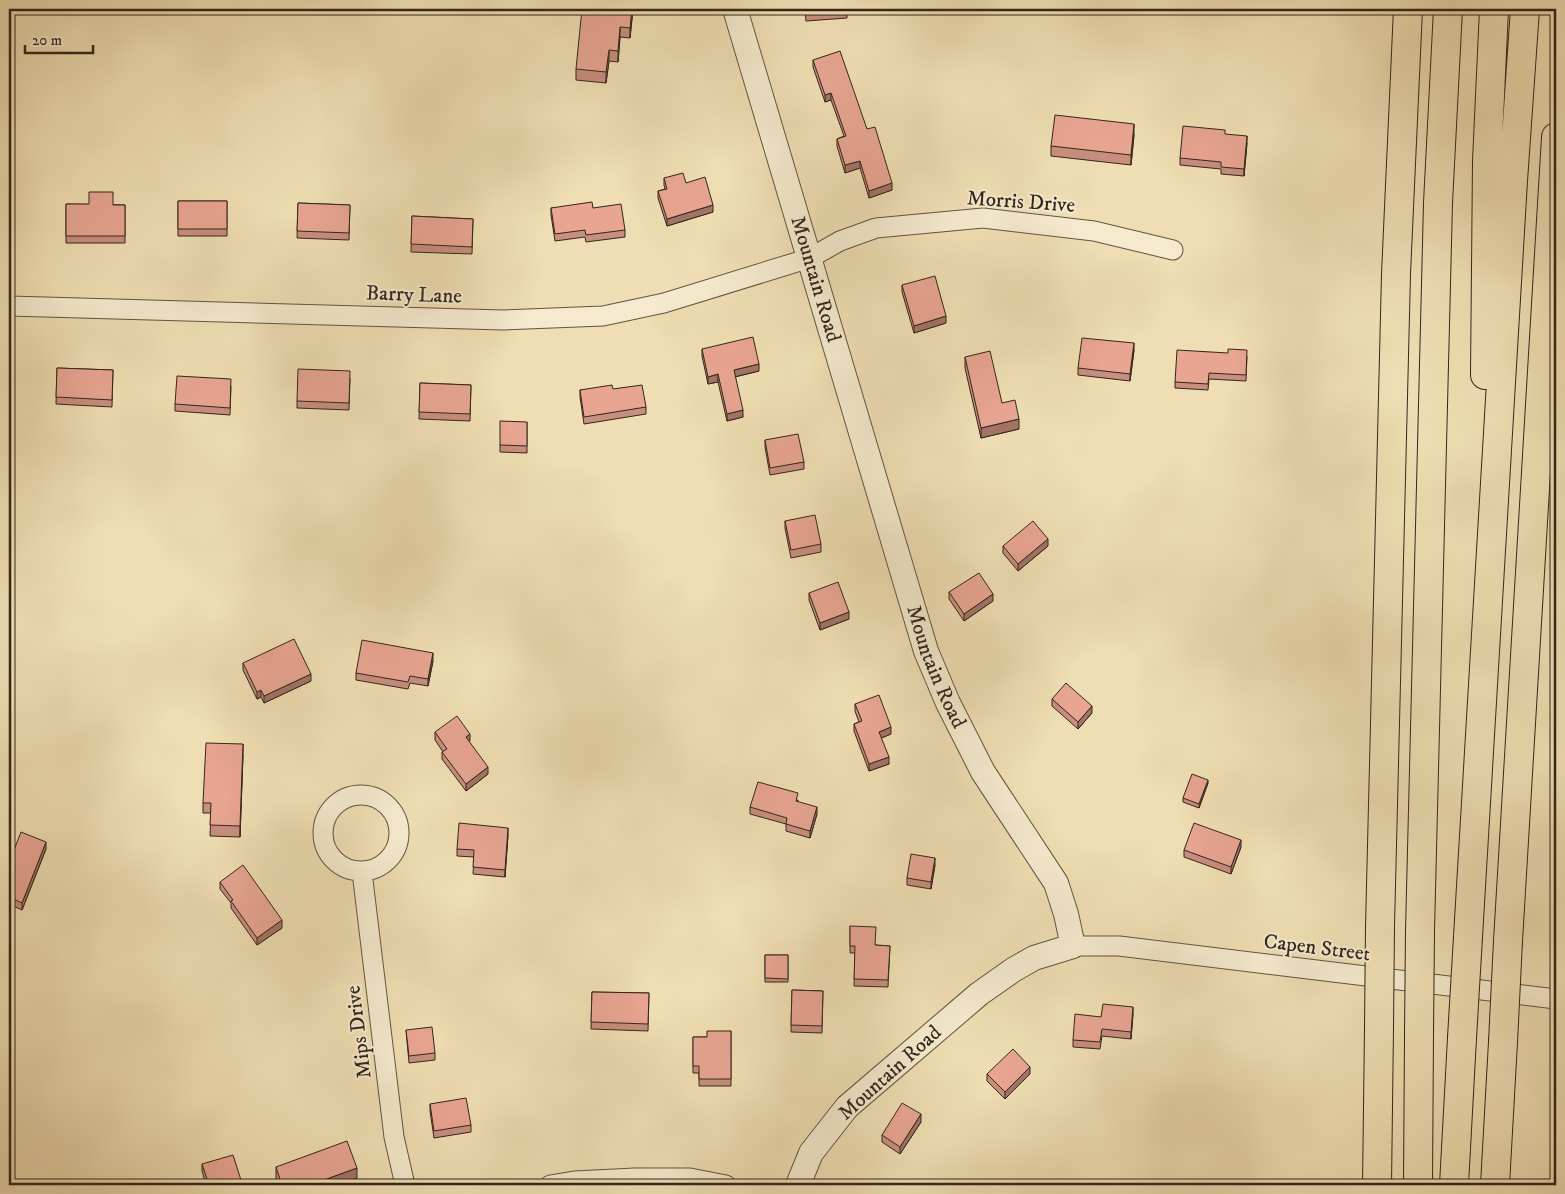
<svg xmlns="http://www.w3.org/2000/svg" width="1565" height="1194" font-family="'IM FELL DW Pica',serif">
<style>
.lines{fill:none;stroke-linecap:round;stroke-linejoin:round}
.minor-casing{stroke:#615442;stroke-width:21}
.tertiary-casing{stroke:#615442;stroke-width:26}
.motorway-casing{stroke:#32261c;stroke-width:30}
.minor{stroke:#f5eace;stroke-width:19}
.tertiary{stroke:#f5eace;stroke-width:24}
.motorway{stroke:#efdeb3;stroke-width:28}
.motorway-bridge-casing{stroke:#32261c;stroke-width:30;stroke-linecap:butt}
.motorway-bridge{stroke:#efdeb3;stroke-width:28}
.wall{fill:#c88e7e;stroke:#32261c}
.shaded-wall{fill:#a27466;stroke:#32261c}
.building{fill:#e8a592;stroke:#32261c}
.labels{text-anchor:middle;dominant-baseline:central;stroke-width:4;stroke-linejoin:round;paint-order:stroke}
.street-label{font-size:21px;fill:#32261c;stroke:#f5eace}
</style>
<rect width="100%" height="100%" fill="#efdeb3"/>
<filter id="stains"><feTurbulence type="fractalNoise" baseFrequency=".004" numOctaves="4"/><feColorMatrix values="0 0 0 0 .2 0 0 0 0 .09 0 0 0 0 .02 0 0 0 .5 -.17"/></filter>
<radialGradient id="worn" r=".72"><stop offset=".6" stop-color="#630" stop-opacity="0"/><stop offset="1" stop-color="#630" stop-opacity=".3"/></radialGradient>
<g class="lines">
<g class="minor-casing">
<path id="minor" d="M9,306L503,320L603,316L664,303L810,258L840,241L876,228L983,218L1094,231L1173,250
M323 833a38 38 0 1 1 76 0a38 38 0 1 1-76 0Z
M362,872L394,1137L405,1185
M1073,946H1119L1556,999
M550,1185L574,1181L635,1178H690L726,1185"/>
</g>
<g class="tertiary-casing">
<g id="tertiary">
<path id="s1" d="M735,9L926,651L948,703L983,772L1056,883L1066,914L1073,946L1034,958L1013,970L979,994L847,1107L811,1153L798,1185"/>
</g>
</g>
<g class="motorway-casing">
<path id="motorway" d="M1485,375L1487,161L1494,9
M1380,927L1396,274L1408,9
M1420,931L1438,203L1448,9
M1468,937L1513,181L1525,9
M1508,941L1556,137
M1377,1185L1379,1028
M1418,1185L1419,1033
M1454,1185L1462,1038
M1495,1185L1503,1042"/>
</g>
<use href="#minor" class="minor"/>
<use href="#tertiary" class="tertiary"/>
<use href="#motorway" class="motorway"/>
<g class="motorway-bridge-casing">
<path id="motorway-bridge" d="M1379,1028L1380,927
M1419,1033L1420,931
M1462,1038L1468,937
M1503,1042L1508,941"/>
</g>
<use href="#motorway-bridge" class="motorway-bridge"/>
</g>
<path class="wall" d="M633,9L630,38L620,37L618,62L609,61L606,83L576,80V69Z
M805,9H847V18L806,21Z
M813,60L867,129L892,190L869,198L860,168L845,173L837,146V139L844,136L831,100L825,102L813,67Z
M1225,134L1247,143L1244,176L1221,174V169L1180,165V158Z
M1134,135L1131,165L1051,156V146Z
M664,178L686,183L713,212L667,226L658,198V191L665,189L664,185Z
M178,201H227V236H178Z
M298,203L350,205L349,240L297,238Z
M66,204L125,205V243H66Z
M551,208H593L625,230V237L586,242L585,237L555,241L551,215Z
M412,216L473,219L472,254L411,252Z
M902,285L946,323L914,333L902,292Z
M702,349L759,371L735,377L743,417L727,421L718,382L708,384L702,356Z
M1134,350L1130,381L1078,375V368Z
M1247,356L1246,381L1209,379L1208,390L1175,388V382Z
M965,357L1002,403L1019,429L981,438L965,368Z
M57,368L113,370L112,407L56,404Z
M350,378L349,410L297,408V401Z
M420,383L471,385L470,421L419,419Z
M231,386L230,415L175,411V404Z
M613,389L646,407V414L584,424L580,397V390Z
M527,422V453L500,452V445Z
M765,440L804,462V469L770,475L765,447Z
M785,521L821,544V552L791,558L785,528Z
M1003,546H1048L1018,571L1003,553Z
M949,592L993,601L964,621L949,599Z
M809,593L849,619L820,630L809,600Z
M433,661L428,686L410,683L408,689L356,680V673Z
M243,663L311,681L264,703L261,697L257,699L243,670Z
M1052,699L1092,713L1078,729L1052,706Z
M855,704L891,734L881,738L889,764L869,771L854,731V724L859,722L855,711Z
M435,732L470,741L469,742L488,774L466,791L442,759V752H443L435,740Z
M243,755L240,837L210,836L211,813H203V803Z
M1208,783L1199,808L1183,802V798Z
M798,800V802L817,814L810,838L786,831V824L750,814V807Z
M508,835L505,877L473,874L474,857L457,856V849Z
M1241,847L1231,874L1184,857V850Z
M46,849L22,910L9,904V863Z
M935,865L931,889L907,885V878Z
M220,882L282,928L257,945L231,908V903L220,889Z
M850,926L875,945L890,946L888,987L854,986L855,953H850Z
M765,955H788V982H765Z
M792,990L823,991L822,1033L791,1032Z
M592,992L649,993L648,1031L591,1029Z
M1133,1014L1131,1039L1102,1036L1100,1049L1073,1047V1040L1101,1017Z
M406,1030L435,1053V1060L409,1063Z
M731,1031V1086H699V1073H693V1037H707Z
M987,1074H1030L1005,1099L987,1081Z
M430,1104L471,1125V1132L434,1138L430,1111Z
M921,1122L900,1154L882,1142V1135Z
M202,1164L241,1185H206L202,1171Z
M276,1167L357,1178L338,1185H278L276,1178Z"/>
<path class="shaded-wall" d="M632,9H633L630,38V28Z
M620,27V37L618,62V51Z
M609,50V61L606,83V72Z
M831,93V100L825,102V95Z
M1134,124V135L1131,165V155Z
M1247,136V143L1244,176V169Z
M860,161V168L845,173V165Z
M892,183V190L869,198V191Z
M713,205V212L667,226V219Z
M946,316V323L914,333V326Z
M1134,343V350L1130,381V374Z
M759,364V371L734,377V370Z
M718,374V382L708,384V377Z
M743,410V417L727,421V414Z
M1019,419V429L981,438V428Z
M1048,539V546L1018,571V564Z
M993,594V601L964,621V614Z
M849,612V619L820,630V623Z
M433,653V661L428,686V679Z
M311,674V681L264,703V696Z
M261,690V697L257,699V692Z
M1092,706V713L1078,729V722Z
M891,727V734L879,739V732Z
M470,734V741L466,744V737Z
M243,744V755L240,837V826Z
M889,757V764L869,771V764Z
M488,767V774L466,791V784Z
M1208,780V783L1199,808V804Z
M817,807V814L810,838V831Z
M508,828V835L505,877V870Z
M1241,840V847L1231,874V867Z
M46,842V849L22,910V903Z
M935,858V865L931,889V882Z
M282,920V928L257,945V938Z
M1133,1007V1014L1131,1039V1032Z
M1030,1067V1074L1005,1099V1092Z
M921,1114V1122L900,1154V1147Z
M357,1168V1178L338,1185H310Z
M241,1180V1185H224Z"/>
<path class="building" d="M582,9H632L630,28L620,27L618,51L609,50L606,72L576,69Z
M806,9H847V11L806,14Z
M840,51L867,129L875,127L892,183L869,191L860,161L845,165L837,139L846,136L831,93L825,95L813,60Z
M1055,115L1134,124L1131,155L1051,146Z
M1183,126L1225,130V134L1247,136L1244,169L1221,167V162L1180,158Z
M683,173L686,183L705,177L713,205L667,219L658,191L667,189L664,178Z
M89,192H113V205H125V236H66V204H89Z
M178,201H227V229H178Z
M592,202L593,208L621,204L625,230L586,235L585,230L555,234L551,208Z
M298,203L350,205L349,233L297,231Z
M412,216L473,219L472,247L411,244Z
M935,276L946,316L914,326L902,285Z
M753,337L759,364L734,370L743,410L727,414L718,374L708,377L702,349Z
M1082,338L1134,343L1130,374L1078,368Z
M1228,349L1247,350L1246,375L1209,373L1208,384L1175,382L1177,350L1228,353Z
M990,351L1002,403L1015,400L1019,419L981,428L965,357Z
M57,368L113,370L112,400L56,397Z
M298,369L350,371L349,403L297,401Z
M177,376L231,379L230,408L175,404Z
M420,383L471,385L470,414L419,412Z
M612,385L613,389L642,385L646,407L584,417L580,390Z
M500,421L527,422V446L500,445Z
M798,434L804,462L770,468L765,440Z
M815,515L821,544L791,550L785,521Z
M1033,521L1048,539L1018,564L1003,546Z
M979,573L993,594L964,614L949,592Z
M838,582L849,612L820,623L809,593Z
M294,639L311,674L264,696L261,690L257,692L243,663Z
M362,640L433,653L428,679L410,676L408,682L356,673Z
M1066,683L1092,706L1078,722L1052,699Z
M879,695L891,727L879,732L889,757L869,764L854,724L862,721L855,704Z
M457,716L470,734L466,737L488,767L466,784L442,752L447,749L435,732Z
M206,743L243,744L240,826L210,825L211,803H203Z
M1192,774L1208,780L1199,804L1183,798Z
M758,782L798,793L796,801L817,807L810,831L786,824L787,818L750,807Z
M459,823L508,828L505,870L473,867L474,850L457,849Z
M1194,823L1241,840L1231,867L1184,850Z
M21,832L46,842L22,903L9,897V863Z
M911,854L935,858L931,882L907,878Z
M243,865L282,920L257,938L231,901L233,900L220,882Z
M850,926L876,927L875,945L890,946L888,980L854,979L855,946H850Z
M765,955H788V979L765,978Z
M792,990L823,991L822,1026L791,1025Z
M592,992L649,993L648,1024L591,1022Z
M1103,1004L1133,1007L1131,1032L1102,1029L1100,1042L1073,1040L1075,1014L1101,1017Z
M432,1027L435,1053L409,1056L406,1030Z
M707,1031H731V1079H699V1066H693V1037H707Z
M1013,1049L1030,1067L1005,1092L987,1074Z
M466,1098L471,1125L434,1131L430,1104Z
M902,1103L921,1114L900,1147L882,1135Z
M347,1141L357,1168L310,1185H282L276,1167Z
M233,1155L241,1180L224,1185H209L202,1164Z"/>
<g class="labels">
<g class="street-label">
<text transform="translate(1021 202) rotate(4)">Morris Drive</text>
<text stroke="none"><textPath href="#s1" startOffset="282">Mountain Road</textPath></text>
<text transform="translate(414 295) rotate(2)">Barry Lane</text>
<text stroke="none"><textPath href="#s1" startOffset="688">Mountain Road</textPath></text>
<text transform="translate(1317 948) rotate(7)">Capen Street</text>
<text transform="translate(359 1032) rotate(-97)">Mips Drive</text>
<text transform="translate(890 1073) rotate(-42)">Mountain Road</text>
</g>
</g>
<rect width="1565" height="1194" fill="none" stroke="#efdeb3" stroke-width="30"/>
<rect x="10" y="10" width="1545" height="1174" fill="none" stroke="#32261c" stroke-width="2.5"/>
<rect x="15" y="15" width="1535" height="1164" fill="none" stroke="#32261c"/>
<path d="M25 45v8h68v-8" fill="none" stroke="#32261c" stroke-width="2.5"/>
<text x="32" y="45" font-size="15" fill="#32261c" stroke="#f5eace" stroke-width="4" paint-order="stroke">20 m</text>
<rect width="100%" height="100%" filter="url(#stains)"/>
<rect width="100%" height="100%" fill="url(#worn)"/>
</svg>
